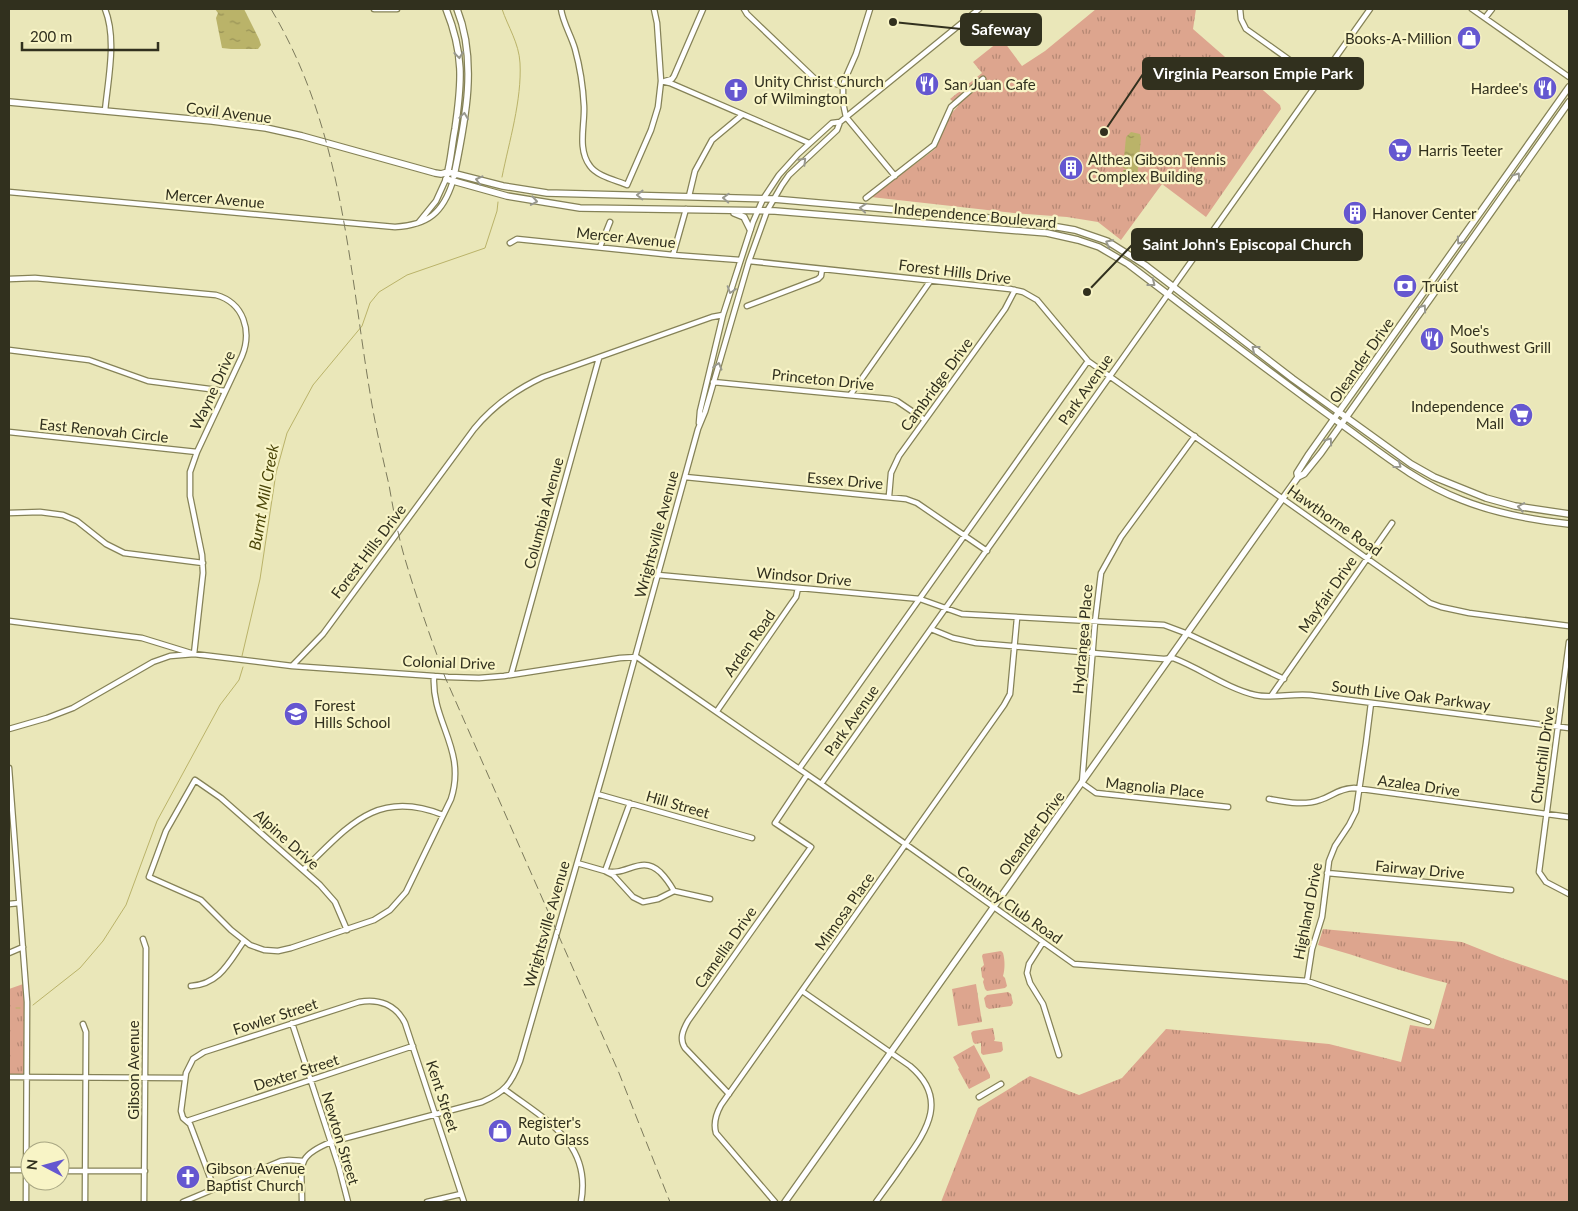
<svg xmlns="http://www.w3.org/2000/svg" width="1578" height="1211" font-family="Lato,sans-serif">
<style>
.grass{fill:url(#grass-tufts)}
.water{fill:url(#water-ripples)}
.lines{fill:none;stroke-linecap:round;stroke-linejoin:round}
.stream{stroke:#bab369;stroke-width:1}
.minor-casing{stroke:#858257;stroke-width:7}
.major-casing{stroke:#858257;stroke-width:8}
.minor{stroke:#fff;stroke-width:4.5}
.major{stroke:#fff;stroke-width:5.5}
.rail{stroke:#7c7a5c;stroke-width:1;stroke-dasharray:10 5;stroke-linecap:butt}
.oneway{stroke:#98988e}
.labels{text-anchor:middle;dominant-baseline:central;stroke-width:4.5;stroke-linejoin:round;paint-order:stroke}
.poi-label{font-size:15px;fill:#31301e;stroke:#f8f4c6;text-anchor:start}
.street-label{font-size:15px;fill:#31301e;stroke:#f8f4c6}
.water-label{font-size:16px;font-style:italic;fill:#484306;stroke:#f8f4c6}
.leader{fill:none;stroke:#31301e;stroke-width:2}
.callout-dot{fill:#31301e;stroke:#f8f4c6;stroke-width:2}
.callout{fill:#31301e;stroke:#31301e;stroke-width:2}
.callout-label{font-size:16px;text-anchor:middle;font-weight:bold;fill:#fff}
</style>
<defs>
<pattern id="grass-tufts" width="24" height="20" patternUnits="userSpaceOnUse" patternTransform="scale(1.25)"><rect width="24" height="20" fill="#dda58e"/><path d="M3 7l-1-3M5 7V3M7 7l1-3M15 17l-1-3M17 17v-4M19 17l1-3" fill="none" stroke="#b48773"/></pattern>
<pattern id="water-ripples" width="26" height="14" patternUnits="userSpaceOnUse" patternTransform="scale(1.25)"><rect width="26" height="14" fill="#bab369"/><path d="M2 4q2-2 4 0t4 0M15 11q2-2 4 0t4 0" fill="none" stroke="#989256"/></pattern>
</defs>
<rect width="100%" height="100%" fill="#eae7b9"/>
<path class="grass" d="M1096,9H1196L1193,29L1280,105L1281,109L1206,217L1162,184L1121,240L1098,222L1067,217L1014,213L871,197L935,149L950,115L958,106L950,99L982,73L973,62L1002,39L1022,66L1045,51Z
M1323,929L1462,942L1502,958L1569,981V1202H941L978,1108L1030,1076L1079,1095L1122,1078L1166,1029L1329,1044L1401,1062L1410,1025L1434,1029L1447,983C1404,973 1362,957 1318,945Z
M1001,951L1003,953C1005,960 1005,969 1003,976L1005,978L1007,986L1005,988L987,991L985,989L983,982L984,979L982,977L981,968L984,965L982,956L983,954Z
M26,983L27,1077H9V989Z
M976,984L982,1022L958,1026L952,989Z
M1008,992L1011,994L1013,1003L1011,1006L989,1009L986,1007L984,998L987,995Z
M993,1028L995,1039L994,1041L1002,1042L1003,1050L1001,1052L983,1055L981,1053V1043L975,1044L973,1042L971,1033L973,1031Z
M974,1045L990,1075V1078L969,1089L958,1069L959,1068L953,1057Z"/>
<path class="water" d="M215,9H244L259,39L261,45L258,49H231L222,48L216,18L218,13Z
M1131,132L1140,134L1141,138L1137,178L1135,182L1131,184L1123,180V170H1131L1123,168L1126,137Z"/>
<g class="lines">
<path class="stream" d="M502,177C509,142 522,100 520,63C519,43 508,27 502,9
M242,656L260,579L276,473L287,433L313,385L362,326L370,303L379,292L407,275L485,248L497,211L498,202
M33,1005L80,968L103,941L126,905L157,821L220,705L239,680L243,667
M16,1008H20"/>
<g class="minor-casing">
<path id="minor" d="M374,9H397
M561,9C563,23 571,35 575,49C580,67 583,86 584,106C585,125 577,149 590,166C597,176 615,180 627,185L651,130L658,107L661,81L657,23L654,9
M744,9L747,14L814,78L843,86
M870,9L856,54L845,79L843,86V103L846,117L895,176
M1240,9L1241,19L1246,29L1319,81
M1472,9L1569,77
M1485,18L1492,9
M661,81L670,83L809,143
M665,81L672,79L674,76L703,9
M105,111C108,79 117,39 105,9
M9,192L395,227C428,225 443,213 453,181
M689,196L695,171L712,140L742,115
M866,198L934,145L951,107L983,79
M419,222L436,201L446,179
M510,243L517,239L673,255L740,260
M600,247L610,222
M673,255L686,209
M749,261L1010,289L1023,292L1037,300L1088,361L1430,603L1441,607L1469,613L1569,626
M9,279L35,278L216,295C244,303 252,331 242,356L197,452L190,472V496L202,555L203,573L194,654L142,638L9,621
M747,306L818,279L821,276L822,269
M9,350L89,360L148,381L225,391
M713,382L890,399L897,401L925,420
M851,394L931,280
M699,423L700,411L723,315L753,222L763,199L779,175L798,154L832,123L840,122
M9,432L197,452
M1195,436L1121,537L1101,573L1095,622L1082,783L1096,793L1228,807
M685,477L906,499L917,503L987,551
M889,496L891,473L899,456L1005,309L1015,290
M9,513L40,512L63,515L77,521L106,544L124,553L203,563
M658,575L920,599L962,614L1164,625L1188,634L1284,679
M931,629L953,638L976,643L1164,659L1173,658C1200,668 1226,688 1255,695C1272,699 1292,693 1310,695L1569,728
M1569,642L1539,872L1546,882L1569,894
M292,666L448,677L479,678L504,676L620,658L637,657L821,784L1074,964L1307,981L1428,1022
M511,675L599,358
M1271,696L1392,523
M717,711L791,604L796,597L798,588
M9,729L47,718L73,708L153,662L170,656L194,654L292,666L323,634L474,429C493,406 517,389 543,377L712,317L723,315
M9,768L27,1002L26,1202
M799,769L1088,361
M821,784L1370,9
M597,794L752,838
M1269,799C1286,802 1304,806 1320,800C1333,796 1337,789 1354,788L1569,817
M630,803L605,871C626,877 641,854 660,872C666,878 670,884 674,891
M577,863L605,871L613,875L633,897L643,902L658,899L674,891L710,899
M303,870C348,827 376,788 443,815
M1327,873L1511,890
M9,904L19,903
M347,930L335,902L320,885L221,798L195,780L166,831L149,877L201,900L231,930L250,945L264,950L278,951L291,948L374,920L390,910L406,892L451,799C467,749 431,722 434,676
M143,939L146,948L144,1202
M1043,942L1029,964L1027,973L1030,983L1043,1004L1059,1055
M9,953L23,947
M1307,981L1312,949L1322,917L1329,861L1335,846L1349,825L1356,811L1366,743L1371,703
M191,986C220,984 229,962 244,941
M802,991L910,1066C948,1098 928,1129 905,1161C896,1175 886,1188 876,1202
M292,1023L339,1167L348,1202
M83,1024L86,1032L85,1202
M9,1077L185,1078
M504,1089C545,1120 592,1142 581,1202
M729,1094L685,1048C679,1039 683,1030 688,1021L811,847L775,823L807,775
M979,1097L1001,1084
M187,1121L413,1046
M9,1170H30
M60,1171H145
M214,1188L190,1124L183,1118L181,1111L186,1073L193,1059L204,1052L359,1002C379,998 396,1005 405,1023L464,1202
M183,1202L281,1161L289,1160L303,1161
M302,1202C302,1166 294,1157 331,1142L482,1102C505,1092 511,1084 520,1061L605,766L698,429L705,412L749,261L767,211L782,185L789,175L837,130L840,122L979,9
M427,1202L461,1194
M775,1202L716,1133C713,1123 716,1114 721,1105L1004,705L1010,694L1017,618"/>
</g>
<g class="major-casing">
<path id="major" d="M446,9C464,54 462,82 455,129C452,144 451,160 447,175
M9,102L212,121L266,128L302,136L435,173L441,174L448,172
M448,172L503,186L547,193L773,199L1023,221L1075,230L1107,241L1145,265L1293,379L1411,464L1434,477L1486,498L1515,506L1569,514
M454,176C465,122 478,62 457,9
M446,179L507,196L580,208L775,211L1047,233L1078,240L1099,247L1128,264C1199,318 1269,372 1341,424C1380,452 1417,483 1462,500C1497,514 1533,520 1569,524
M734,213L744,217L750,229
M1298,477L1297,473L1309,454L1569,87
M785,1202L1258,533L1298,477L1304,474L1321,453L1569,102"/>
</g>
<use href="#minor" class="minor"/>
<use href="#major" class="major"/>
<path class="rail" d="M271,9C342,128 348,260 370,393C375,424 382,455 389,485C393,508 397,530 403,552C415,594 430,636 445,677L619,1073L670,1202"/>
</g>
<defs><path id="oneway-chevron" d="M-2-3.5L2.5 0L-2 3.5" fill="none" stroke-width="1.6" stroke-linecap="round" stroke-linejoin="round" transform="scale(1.25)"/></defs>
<g class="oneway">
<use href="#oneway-chevron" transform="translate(459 55) rotate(83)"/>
<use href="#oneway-chevron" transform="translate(464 116) rotate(-82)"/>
<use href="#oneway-chevron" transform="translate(803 161) rotate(-45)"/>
<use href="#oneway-chevron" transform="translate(1517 176) rotate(-55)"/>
<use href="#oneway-chevron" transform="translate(479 180) rotate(-166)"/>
<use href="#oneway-chevron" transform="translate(640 195) rotate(-179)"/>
<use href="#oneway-chevron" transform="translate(726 198) rotate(-177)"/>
<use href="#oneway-chevron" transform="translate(534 201) rotate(10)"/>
<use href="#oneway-chevron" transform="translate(863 208) rotate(-175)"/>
<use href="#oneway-chevron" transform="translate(1460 241) rotate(125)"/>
<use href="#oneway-chevron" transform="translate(1109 243) rotate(-153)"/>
<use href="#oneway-chevron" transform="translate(1152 283) rotate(38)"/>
<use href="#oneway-chevron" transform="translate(731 290) rotate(108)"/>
<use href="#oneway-chevron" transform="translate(1423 308) rotate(-55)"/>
<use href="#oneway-chevron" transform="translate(1255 349) rotate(-142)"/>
<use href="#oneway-chevron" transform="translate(718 366) rotate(-74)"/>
<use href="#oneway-chevron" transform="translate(1329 441) rotate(-55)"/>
<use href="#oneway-chevron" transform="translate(1398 465) rotate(36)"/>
<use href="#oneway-chevron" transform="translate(1521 507) rotate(-170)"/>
</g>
<defs>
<g id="shop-disc" transform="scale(1.25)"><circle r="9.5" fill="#6557d0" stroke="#f8f4c6"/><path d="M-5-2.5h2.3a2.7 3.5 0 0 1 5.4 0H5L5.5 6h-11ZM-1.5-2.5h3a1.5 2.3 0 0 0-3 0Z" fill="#fff"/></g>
<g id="restaurant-disc" transform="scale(1.25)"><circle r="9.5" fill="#6557d0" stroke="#f8f4c6"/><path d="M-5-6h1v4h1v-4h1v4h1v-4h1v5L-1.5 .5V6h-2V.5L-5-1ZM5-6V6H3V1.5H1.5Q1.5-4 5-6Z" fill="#fff"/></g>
<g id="church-disc" transform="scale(1.25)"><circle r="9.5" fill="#6557d0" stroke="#f8f4c6"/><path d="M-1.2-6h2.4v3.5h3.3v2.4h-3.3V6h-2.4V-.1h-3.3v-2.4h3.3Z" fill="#fff"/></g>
<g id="supermarket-disc" transform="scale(1.25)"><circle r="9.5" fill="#6557d0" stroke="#f8f4c6"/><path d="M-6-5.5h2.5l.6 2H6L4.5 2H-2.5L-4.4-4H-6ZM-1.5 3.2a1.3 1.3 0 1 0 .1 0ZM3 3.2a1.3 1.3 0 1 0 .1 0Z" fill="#fff"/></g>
<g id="building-disc" transform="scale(1.25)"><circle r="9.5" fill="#6557d0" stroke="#f8f4c6"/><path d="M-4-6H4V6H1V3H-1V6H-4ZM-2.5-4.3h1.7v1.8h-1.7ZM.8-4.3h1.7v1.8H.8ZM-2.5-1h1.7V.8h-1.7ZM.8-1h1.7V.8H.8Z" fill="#fff"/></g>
<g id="bank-disc" transform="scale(1.25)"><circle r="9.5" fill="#6557d0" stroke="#f8f4c6"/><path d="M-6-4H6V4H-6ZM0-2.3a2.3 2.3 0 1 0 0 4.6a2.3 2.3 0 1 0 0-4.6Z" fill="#fff"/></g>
<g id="school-disc" transform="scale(1.25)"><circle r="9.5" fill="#6557d0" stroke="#f8f4c6"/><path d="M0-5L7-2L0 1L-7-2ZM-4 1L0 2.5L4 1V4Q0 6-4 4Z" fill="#fff"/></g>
</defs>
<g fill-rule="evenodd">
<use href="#shop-disc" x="1469" y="38"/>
<use href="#restaurant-disc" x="927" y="84"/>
<use href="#restaurant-disc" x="1545" y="88"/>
<use href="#church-disc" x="736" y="90"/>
<use href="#supermarket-disc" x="1400" y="150"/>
<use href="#building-disc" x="1071" y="168"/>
<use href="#building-disc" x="1355" y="213"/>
<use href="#bank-disc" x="1405" y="286"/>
<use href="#restaurant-disc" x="1432" y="339"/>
<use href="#supermarket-disc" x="1521" y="415"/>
<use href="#school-disc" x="296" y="714"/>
<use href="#shop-disc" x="500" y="1131"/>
<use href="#church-disc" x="188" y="1177"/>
</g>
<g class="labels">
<g class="poi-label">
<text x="1452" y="38" text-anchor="end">Books-A-Million</text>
<text x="754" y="81">Unity Christ Church<tspan x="754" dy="17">of Wilmington</tspan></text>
<text x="944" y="84">San Juan Cafe</text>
<text x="1528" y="88" text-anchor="end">Hardee's</text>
<text x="1418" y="150">Harris Teeter</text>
<text x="1088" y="159">Althea Gibson Tennis<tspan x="1088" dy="17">Complex Building</tspan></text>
<text x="1372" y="213">Hanover Center</text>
<text x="1422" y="286">Truist</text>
<text x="1450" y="330">Moe's<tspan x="1450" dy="17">Southwest Grill</tspan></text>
<text x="1504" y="406" text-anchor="end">Independence<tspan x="1504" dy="17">Mall</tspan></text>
<text x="314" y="705">Forest<tspan x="314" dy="17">Hills School</tspan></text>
<text x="518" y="1122">Register's<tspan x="518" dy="17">Auto Glass</tspan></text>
<text x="206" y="1168">Gibson Avenue<tspan x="206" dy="17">Baptist Church</tspan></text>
</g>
<g class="street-label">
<text transform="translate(229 112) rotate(7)">Covil Avenue</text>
<text transform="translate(215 198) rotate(5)">Mercer Avenue</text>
<text transform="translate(975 215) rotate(5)">Independence Boulevard</text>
<text transform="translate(626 237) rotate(6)">Mercer Avenue</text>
<text transform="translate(955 271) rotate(7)">Forest Hills Drive</text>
<text transform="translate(1361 360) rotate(-55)">Oleander Drive</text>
<text transform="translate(823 379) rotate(6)">Princeton Drive</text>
<text transform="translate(936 384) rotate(-54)">Cambridge Drive</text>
<text transform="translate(1085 389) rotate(-55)">Park Avenue</text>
<text transform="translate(212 390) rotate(-65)">Wayne Drive</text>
<text transform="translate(104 430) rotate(6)">East Renovah Circle</text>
<text transform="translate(845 480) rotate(5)">Essex Drive</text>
<text transform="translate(543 513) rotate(-75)">Columbia Avenue</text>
<text transform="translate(1335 520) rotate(35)">Hawthorne Road</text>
<text transform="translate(656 534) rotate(-75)">Wrightsville Avenue</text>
<text transform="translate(368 551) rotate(-53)">Forest Hills Drive</text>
<text transform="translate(804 576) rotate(5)">Windsor Drive</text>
<text transform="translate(1327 594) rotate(-55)">Mayfair Drive</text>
<text transform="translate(1082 639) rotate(-85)">Hydrangea Place</text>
<text transform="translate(749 643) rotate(-55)">Arden Road</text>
<text transform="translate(449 662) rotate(2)">Colonial Drive</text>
<text transform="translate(1411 695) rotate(7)">South Live Oak Parkway</text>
<text transform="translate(851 720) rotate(-55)">Park Avenue</text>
<text transform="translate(1542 755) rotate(-82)">Churchill Drive</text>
<text transform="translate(1419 785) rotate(8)">Azalea Drive</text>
<text transform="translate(1155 787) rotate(6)">Magnolia Place</text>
<text transform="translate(678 804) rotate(16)">Hill Street</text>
<text transform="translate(1031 833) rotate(-54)">Oleander Drive</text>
<text transform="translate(287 839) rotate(42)">Alpine Drive</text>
<text transform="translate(1420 869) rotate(5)">Fairway Drive</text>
<text transform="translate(1010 904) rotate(35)">Country Club Road</text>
<text transform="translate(844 911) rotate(-55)">Mimosa Place</text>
<text transform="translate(1307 911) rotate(-79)">Highland Drive</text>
<text transform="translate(546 924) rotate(-74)">Wrightsville Avenue</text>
<text transform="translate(725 947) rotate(-55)">Camellia Drive</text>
<text transform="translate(275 1016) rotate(-18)">Fowler Street</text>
<text transform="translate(133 1070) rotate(-90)">Gibson Avenue</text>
<text transform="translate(296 1072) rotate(-18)">Dexter Street</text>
<text transform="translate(443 1096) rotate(72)">Kent Street</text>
<text transform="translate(341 1138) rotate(73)">Newton Street</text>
</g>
<g class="water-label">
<text transform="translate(263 497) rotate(-80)">Burnt Mill Creek</text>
</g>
</g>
<path class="leader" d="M893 22L961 29M1104 132L1143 74M1087 292L1132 245"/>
<g class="callout-dot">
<circle cx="893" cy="22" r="5"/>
<circle cx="1104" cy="132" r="5"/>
<circle cx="1087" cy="292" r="5"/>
</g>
<g class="callout">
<rect x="961" y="14" width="80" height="31" rx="5"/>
<rect x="1143" y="58" width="220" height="31" rx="5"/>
<rect x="1132" y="229" width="230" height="31" rx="5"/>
</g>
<g class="callout-label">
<text x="1001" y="35">Safeway</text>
<text x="1253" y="79">Virginia Pearson Empie Park</text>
<text x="1247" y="250">Saint John's Episcopal Church</text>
</g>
<rect width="1578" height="1211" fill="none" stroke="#31301e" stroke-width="20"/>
<g transform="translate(45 1166) rotate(276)"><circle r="24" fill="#f8f4c6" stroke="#a8a683"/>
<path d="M0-4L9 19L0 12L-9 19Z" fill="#6557d0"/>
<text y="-8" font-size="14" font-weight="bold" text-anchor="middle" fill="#31301e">N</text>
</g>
<path d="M22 42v8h136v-8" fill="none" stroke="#31301e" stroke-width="2.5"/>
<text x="30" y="42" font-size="15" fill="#31301e" stroke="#f8f4c6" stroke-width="4" paint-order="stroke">200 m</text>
</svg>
